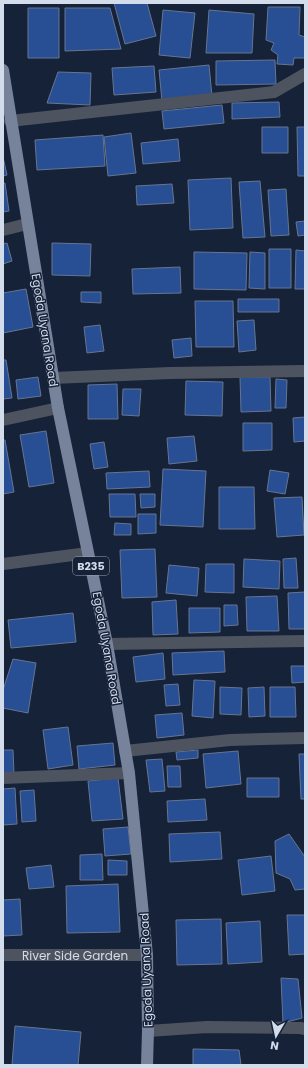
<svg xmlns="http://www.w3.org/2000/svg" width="308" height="1068" font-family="Poppins,sans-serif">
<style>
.building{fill:#284e94;stroke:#667590}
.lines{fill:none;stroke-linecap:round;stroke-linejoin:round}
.minor{stroke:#4d535f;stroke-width:12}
.major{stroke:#76839b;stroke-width:12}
.labels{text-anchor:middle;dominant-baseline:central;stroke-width:3;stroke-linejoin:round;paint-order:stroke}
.shield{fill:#162238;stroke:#9aa4b5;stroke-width:1}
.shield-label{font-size:11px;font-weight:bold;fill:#d3dceb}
.street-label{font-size:12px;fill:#d3dceb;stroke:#162238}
</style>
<rect width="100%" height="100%" fill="#162238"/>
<path class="building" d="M114,3H147L156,36L125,44Z
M268,7H300L299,35L305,37V58H294L293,65L277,64L278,55L271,50L274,43L266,40Z
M28,8H59V58H28Z
M65,8H110L121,49L65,51Z
M163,10L195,13L190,58L159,55Z
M209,10L254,14L252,53H206Z
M275,60L276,84L216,85V61Z
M209,65L212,96L162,101L159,70Z
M154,66L156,92L114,95L112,68Z
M58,72L91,73L90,105L47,103Z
M279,102L280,117L232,119V103Z
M222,105L224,123L164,129L162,111Z
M262,127H288V153H262Z
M297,127H305V176H298Z
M131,133L136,173L108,176L104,137Z
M103,135L105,166L37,170L35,140Z
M178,139L180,161L143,164L141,143Z
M3,157L7,175L3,176Z
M231,178L233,228L190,230L188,180Z
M260,181L265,237L243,238L239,182Z
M5,183L9,211L3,212V184Z
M172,184L174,203L137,205L136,186Z
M286,189L289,235L271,236L268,190Z
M305,221V235L298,236L296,222Z
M7,243L12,261L3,264V244Z
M52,243L91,244L90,276L52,275Z
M269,249H291V288H269Z
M296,250L305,251V289H295Z
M194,252L247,253L246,290L194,289Z
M250,252L265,253V289L249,288Z
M180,267L181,293L133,294L132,269Z
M26,289L33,327L3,333V293Z
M81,292H101V303L81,302Z
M238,299H279V312H238Z
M195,301H233L234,347H196Z
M254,320L256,350L239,352L237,321Z
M100,325L104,351L87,353L84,327Z
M191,338L192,356L174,358L172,340Z
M3,360H6L12,398L3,399Z
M38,377L41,396L18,399L16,380Z
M240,377H270L271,411L241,412Z
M276,379L287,380L286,408H275Z
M186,381L223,382L222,416L185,415Z
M117,384L118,419H88V385Z
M123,389H141L139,416L122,415Z
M305,417V441L294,442L293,418Z
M243,423H272V450L243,451Z
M46,431L54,483L29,487L20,435Z
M194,436L197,461L169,464L167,438Z
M3,440H5L14,492L3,494Z
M104,442L108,467L94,469L90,444Z
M163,469L206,471L203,527L160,525Z
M270,470L289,473L285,494L267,491Z
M149,471L150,487L107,489L106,473Z
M219,487H254L255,529H219Z
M109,494H135L136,517H110Z
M140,494H155V507L141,508Z
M302,497L304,535L277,537L274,498Z
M138,514H156V533L138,534Z
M115,523L131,524V535H114Z
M155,549L157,597L122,598L120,550Z
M296,558L298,588H284L283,559Z
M244,559L280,561L279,589L243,587Z
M206,564H234V593L205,592Z
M169,565L199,568L197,596L166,593Z
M305,592V629H289L288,593Z
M277,596L279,631H247L246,597Z
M176,600L178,634L153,635L152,602Z
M224,605H237L238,625L224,626Z
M189,608H220V632L189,633Z
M73,613L76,642L11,648L8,620Z
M224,651L225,672L173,675L172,653Z
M163,653L165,679L136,682L133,657Z
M13,659L36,663L28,713L3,708V690Z
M291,666H305V682L292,683Z
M194,680L215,681L213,718L192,716Z
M178,684L180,705L166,706L164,685Z
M220,687L242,688L241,715L220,714Z
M264,687L265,716L249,717L248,688Z
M270,687H295L296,717H270Z
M182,713L184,735L157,738L155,715Z
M68,727L73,765L48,769L43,730Z
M113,743L115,765L79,769L77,746Z
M3,750H13L14,773H3Z
M198,750V758L177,760L176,752Z
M238,751L241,784L206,788L203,754Z
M299,754H305V799H301Z
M162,759L165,791L150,792L146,760Z
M167,766H180L181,787H168Z
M118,778L123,819L92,821L88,781Z
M247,778H279V797H247Z
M15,788L17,824L3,825V789Z
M34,790L36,821L22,822L20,791Z
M205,799L207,820L168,822L167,801Z
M128,827L131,854L105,856L103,829Z
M220,832L222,859L170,862L169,834Z
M289,834L305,857V889L295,890L290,879L276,873L275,841Z
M102,854L103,880H80V855Z
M271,856L275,891L242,895L238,860Z
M108,860L127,861V875H108Z
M51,865L54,887L29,889L26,868Z
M118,884L120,932L67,933L66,886Z
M20,899L22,935L3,936V900Z
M287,915H305V954L289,955Z
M221,919L222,964L177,965L176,920Z
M260,921L262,962L228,964L226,923Z
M281,978L298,979L302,1018L283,1023Z
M15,1026L81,1032L78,1065H12Z
M193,1049L239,1050L241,1065H193Z"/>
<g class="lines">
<g class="minor">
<path d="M10,121L274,92L305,74"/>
<path d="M3,230L27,224"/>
<path d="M53,378L170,373L305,371"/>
<path d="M3,420L58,408"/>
<path d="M3,564L88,553"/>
<path d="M107,644L305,641"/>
<path d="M125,751L230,740L305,738"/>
<path d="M3,778L129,773"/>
<path id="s1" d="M3,955H147"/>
<path d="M148,1031L207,1027L300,1028L305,1029"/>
</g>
<path class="major" d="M3,70L58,408L107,644L129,773L147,955L148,1031L147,1065"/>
</g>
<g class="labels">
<rect class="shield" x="73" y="557" width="36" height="18" rx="3"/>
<g class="shield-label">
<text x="91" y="566">B235</text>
</g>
<g class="street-label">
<text transform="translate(45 330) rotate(81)">Egoda Uyana Road</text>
<text transform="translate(107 648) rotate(80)">Egoda Uyana Road</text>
<text stroke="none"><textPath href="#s1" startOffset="72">River Side Garden</textPath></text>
<text transform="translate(146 970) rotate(-92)">Egoda Uyana Road</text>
</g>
</g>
<rect width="308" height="1068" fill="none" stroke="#d3dceb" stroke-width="8"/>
<g transform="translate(276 1036) rotate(189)" stroke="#162238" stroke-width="3" paint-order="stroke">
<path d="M0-3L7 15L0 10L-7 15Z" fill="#d3dceb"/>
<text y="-6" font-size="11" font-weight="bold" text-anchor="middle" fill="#d3dceb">N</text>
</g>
</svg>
